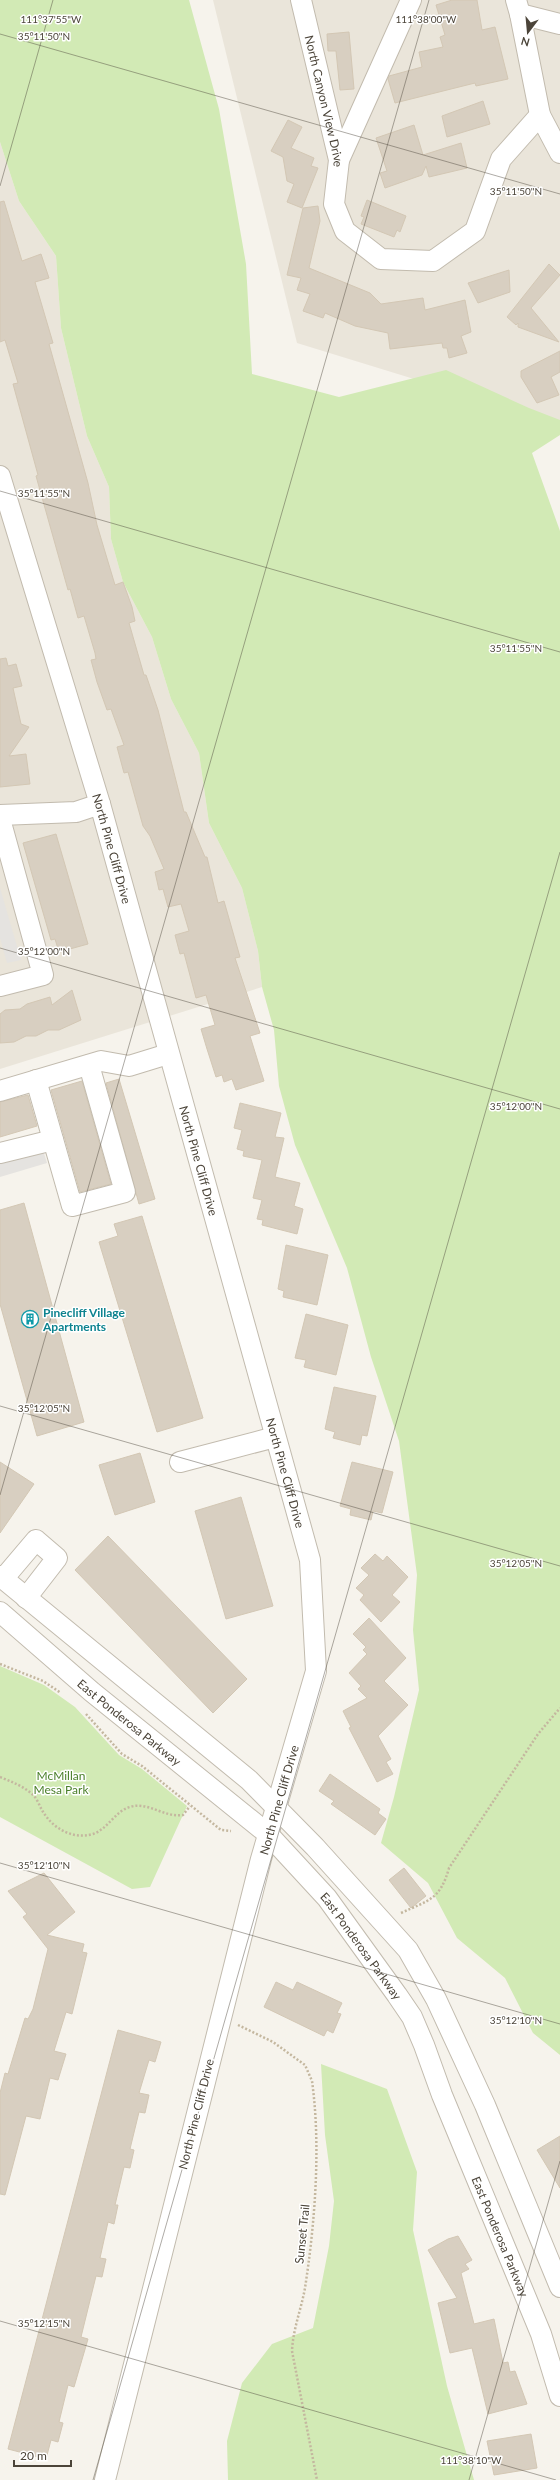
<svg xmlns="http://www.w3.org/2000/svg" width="560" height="2480" font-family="Lato,sans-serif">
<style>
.residential{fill:#eae5da}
.green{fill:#d2eab5}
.parking{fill:#e5e3e0}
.building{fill:#d8cfc1;stroke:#d3c7b4}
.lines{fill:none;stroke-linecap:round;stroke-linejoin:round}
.minor-casing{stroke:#c2bbae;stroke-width:22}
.path{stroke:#c4b79f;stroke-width:2.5;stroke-dasharray:2 2;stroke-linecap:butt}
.minor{stroke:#fff;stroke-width:20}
.ticks{fill:none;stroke:#4b4439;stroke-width:1;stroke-opacity:0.45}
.labels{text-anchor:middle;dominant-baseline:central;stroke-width:3;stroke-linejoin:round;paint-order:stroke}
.street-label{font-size:12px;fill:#4b4439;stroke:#fff}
.culture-label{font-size:12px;font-weight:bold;fill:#0d838f;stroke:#fff;text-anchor:start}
.park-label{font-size:12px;fill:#4a7f2a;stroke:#fff}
.ticks-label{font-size:10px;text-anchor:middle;fill:#4b4439;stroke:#fff;stroke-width:3;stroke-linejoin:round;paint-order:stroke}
</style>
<rect width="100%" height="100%" fill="#f6f3ec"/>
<path class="residential" d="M213,0H560V424L297,343Z
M0,142L19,201L56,256L61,328L87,436L109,487L111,539L123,582L152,637L171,699L199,753L209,823L242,888L258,951L262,987L0,1069Z"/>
<path class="green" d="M0,0H189L219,109L246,264L252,374L339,397L446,370L529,408L560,420V435L532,453L560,531V2055L533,2033L505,1978L457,1938L428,1883L381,1843L394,1797L419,1690L413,1630L417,1575L399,1441L371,1357L347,1268L295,1145L279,1086L274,1030L262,987L258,951L242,888L209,823L199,753L171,699L152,637L123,582L111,539L109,487L87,436L61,328L56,256L19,201L0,142Z
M0,1666L44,1685L75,1707L119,1755L142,1769L187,1806L150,1887L132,1889L0,1817Z
M321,2064L387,2089L417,2172L413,2230L447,2386L474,2480H228L227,2441L242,2383L272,2344L313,2328L329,2246L334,2201L325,2135Z"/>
<path class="parking" d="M0,888L21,960L7,963L0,938Z
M42,1147L47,1163L0,1177V1160Z"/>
<path class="building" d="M452,0H477L482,30L495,27L508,79L476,86L475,83L395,103L388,79L389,76L422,67L419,52L443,47L440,37L445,35L436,5Z
M349,32L354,89L340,90L336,51H328L327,34Z
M483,101L490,124L447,137L442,116Z
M288,120L302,127L291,148L314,158L311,166L318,168L302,208L287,202L294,184L287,181L283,157L271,151Z
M414,125L423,155L461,143L467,168L429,177L426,166L422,175L385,188L380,173L387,171L376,138Z
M367,200L406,216L400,232L397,230L394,237L361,224L364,217L361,216Z
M4,201L22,261L41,254L49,278L35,282L53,343L49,344L88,483L97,525L115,585L123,582L132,607L135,621L129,623L144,675H146L158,710L184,812H186L205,857H207L218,903L224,901L240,957L235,958L260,1033L250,1036L264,1081L236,1090L232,1079L224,1082L222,1075L216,1077L207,1049L201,1029L215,1025L206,995L196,998L184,953L180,954L175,935L189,931L181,904L168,907L163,889L159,890L155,872L164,869L150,836L143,826L128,772L124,773L117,747L124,745L111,709L107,710L97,682L91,660L96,659L95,653L84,616L78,618L70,589L68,590L36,476L38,475L13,384L18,383L5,340L0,342V202Z
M318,206L320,221L309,268L370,293L381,304L423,298L425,310L465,300L471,332L461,336L467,353L449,358L447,348H443L442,343L390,349L388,333L355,326L325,313L323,318L303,311L310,294L297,290L301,278L287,275L303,208Z
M549,264L560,275L531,308L559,342L518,327V323L516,325L507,317Z
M509,270L510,292L478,303L468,283Z
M560,351V372L551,377L559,395L537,403L521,377V371Z
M6,658L8,666L16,664L22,686L13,688L21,724L29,727L9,756L26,754L30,784L0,787V659Z
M56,834L88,944L59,952L55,939L51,940L23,843Z
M72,990L81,1020L59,1030H48L36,1036H26L14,1042L0,1043V1014L5,1010L20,1009L27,1004L50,997L52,1005Z
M119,1079L155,1199L139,1204L106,1083Z
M82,1081L111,1184L80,1192L51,1090Z
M28,1095L37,1126L0,1137V1102Z
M240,1103L281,1113L275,1137L284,1138L275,1177L300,1183L294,1206L303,1209L297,1234L262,1225L263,1220L257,1219L262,1200L253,1198L262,1160L243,1156L244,1151L237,1149L242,1130L234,1128Z
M24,1203L84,1422L37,1436L0,1304V1210Z
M142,1216L203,1418L157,1432L99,1242L118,1236L114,1224Z
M286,1245L328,1255L317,1305L283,1297L284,1291L278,1289Z
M306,1314L348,1325L336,1375L304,1367L306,1360L295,1358Z
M334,1387L376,1396L367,1436L362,1435L360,1445L333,1438L335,1432L325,1429Z
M140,1453L155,1502L115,1515L99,1465Z
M0,1462L34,1484L0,1533Z
M352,1462L393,1472L382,1513L373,1511L371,1520L350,1515L351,1509L340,1506Z
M241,1497L273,1606L226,1619L195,1511Z
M108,1536L247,1679L213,1713L75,1570Z
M375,1554L383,1561L387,1556L408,1577L392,1595L400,1602L381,1622L360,1600L364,1595L356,1588L369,1575L361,1568Z
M369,1618L406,1658L384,1681L408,1705L378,1736L391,1759L386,1762L393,1774L377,1782L349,1728L351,1727L343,1711L367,1698L358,1689L361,1686L349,1673L367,1654L363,1650L366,1647L353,1634Z
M330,1774L380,1809L378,1813L386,1819L375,1835L331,1804L334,1801L319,1791Z
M404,1868L426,1896L411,1908L389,1880Z
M44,1873L75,1912L47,1935L84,1944L82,1952L87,1953L72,2014L66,2012L54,2051L66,2054L58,2080L50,2078L40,2119L26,2116L5,2195L0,2194V2093L5,2073L8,2074L25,2018L28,2019L33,2009L48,1949L23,1917L27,1914L8,1891Z
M276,1982L293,1990L297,1982L342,2003L337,2013L341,2014L333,2033L327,2030L324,2036L264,2007Z
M118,2030L161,2042L155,2062L149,2060L139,2093L149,2095L145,2113L139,2112L130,2149L134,2150L130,2168L124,2167L115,2205H118L114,2224L108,2222L100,2258L106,2259L102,2277L96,2276L81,2337L88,2339L74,2387L68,2385L59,2422L63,2423L58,2442L51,2440L46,2459L8,2449Z
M560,2136V2188L537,2150Z
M458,2236L472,2260L465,2264L469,2269L461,2273L474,2324L494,2319L503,2363L508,2362L510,2372L515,2371L527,2404L488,2414L472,2348L450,2353L438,2303L457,2298L428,2250L448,2239Z
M531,2434L537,2468L494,2475L487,2441Z"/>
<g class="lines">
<g class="minor-casing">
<g id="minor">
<path id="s1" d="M301,0L339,160L334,204L345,231L381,259L433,261L475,231L501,159L540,115"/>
<path d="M516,0L520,14L540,115L560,153"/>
<path d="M520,14L560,24"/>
<path d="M339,160L411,0"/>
<path id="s2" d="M0,476L100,804L310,1560L316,1671L261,1859L105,2480"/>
<path d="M0,815L76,812L100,804"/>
<path d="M0,819L43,975L0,986"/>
<path d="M36,1080L72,1206L125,1192L89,1065"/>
<path d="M0,1091L101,1061L129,1066L168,1054"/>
<path d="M0,1153L53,1140"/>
<path d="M180,1462L275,1437"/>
<path d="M0,1576L249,1780L315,1847L408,1950L436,1999L485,2105L560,2287"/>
<path d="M3,1579L36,1540L57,1558L26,1598"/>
<path id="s3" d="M0,1612L92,1692L268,1834L327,1898L397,1995L412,2017L424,2045L442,2095L541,2334L560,2396"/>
</g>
</g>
<path class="path" d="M0,1664L43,1681L61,1693
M86,1714L122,1754L142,1766L221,1830L231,1831
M0,1777C12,1782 23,1786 32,1794C37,1798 39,1805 42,1810C52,1828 72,1840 93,1834C108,1829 115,1811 130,1807C148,1801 164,1818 183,1815L190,1806
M401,1913C429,1900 440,1900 449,1868L538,1734L560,1708
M238,2025L273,2042L305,2065L312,2081C321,2146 315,2223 305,2288C301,2310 293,2329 292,2351L317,2480"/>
<use href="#minor" class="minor"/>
</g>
<path class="ticks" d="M0,34L560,194M0,186L53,0M0,491L560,652M0,948L560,1109M0,1406L560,1566M0,1495L429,0M0,1863L560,2024M0,2321L556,2480M93,2480L560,852M469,2480L560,2161"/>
<defs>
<g id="building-ring" transform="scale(0.9)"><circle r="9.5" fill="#fff" stroke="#0f9aa8" stroke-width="1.5"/><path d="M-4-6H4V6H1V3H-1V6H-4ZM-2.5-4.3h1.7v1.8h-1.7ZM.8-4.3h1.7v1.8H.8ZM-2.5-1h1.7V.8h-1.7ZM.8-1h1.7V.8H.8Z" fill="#0f9aa8"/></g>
</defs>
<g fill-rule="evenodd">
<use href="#building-ring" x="30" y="1319"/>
</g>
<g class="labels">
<g class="street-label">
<text stroke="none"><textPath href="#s1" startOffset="104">North Canyon View Drive</textPath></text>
<text stroke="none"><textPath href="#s2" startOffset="389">North Pine Cliff Drive</textPath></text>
<text stroke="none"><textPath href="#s2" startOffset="713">North Pine Cliff Drive</textPath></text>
<text stroke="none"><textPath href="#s2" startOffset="1037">North Pine Cliff Drive</textPath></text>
<text stroke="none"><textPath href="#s3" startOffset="170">East Ponderosa Parkway</textPath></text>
<text transform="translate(279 1800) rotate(-74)">North Pine Cliff Drive</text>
<text stroke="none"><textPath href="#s3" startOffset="494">East Ponderosa Parkway</textPath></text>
<text transform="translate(196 2114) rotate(-76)">North Pine Cliff Drive</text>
<text transform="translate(302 2234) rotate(-84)">Sunset Trail</text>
<text stroke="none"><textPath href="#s3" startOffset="818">East Ponderosa Parkway</textPath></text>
</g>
<g class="culture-label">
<text x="43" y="1312">Pinecliff Village<tspan x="43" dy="14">Apartments</tspan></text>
</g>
<g class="park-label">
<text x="61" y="1775">McMillan<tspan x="61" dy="14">Mesa Park</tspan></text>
</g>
</g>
<g class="ticks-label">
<text x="51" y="23">111°37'55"W</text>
<text x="426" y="23">111°38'00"W</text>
<text x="44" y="40">35°11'50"N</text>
<text x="516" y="195">35°11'50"N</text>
<text x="44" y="497">35°11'55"N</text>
<text x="516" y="652">35°11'55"N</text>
<text x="44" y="955">35°12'00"N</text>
<text x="516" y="1110">35°12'00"N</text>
<text x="44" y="1412">35°12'05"N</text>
<text x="516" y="1567">35°12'05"N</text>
<text x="44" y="1869">35°12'10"N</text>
<text x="516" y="2024">35°12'10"N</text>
<text x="44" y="2327">35°12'15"N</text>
<text x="471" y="2464">111°38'10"W</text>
</g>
<g transform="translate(528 32) rotate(196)" stroke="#ffffff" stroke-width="3" paint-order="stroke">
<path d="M0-3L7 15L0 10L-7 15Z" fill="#4b4439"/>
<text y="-6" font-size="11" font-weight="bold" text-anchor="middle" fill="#4b4439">N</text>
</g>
<path d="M14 2460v6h57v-6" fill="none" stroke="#4b4439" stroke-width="2"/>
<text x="20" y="2460" font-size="12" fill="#4b4439" stroke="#ffffff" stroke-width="3" paint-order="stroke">20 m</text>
</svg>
